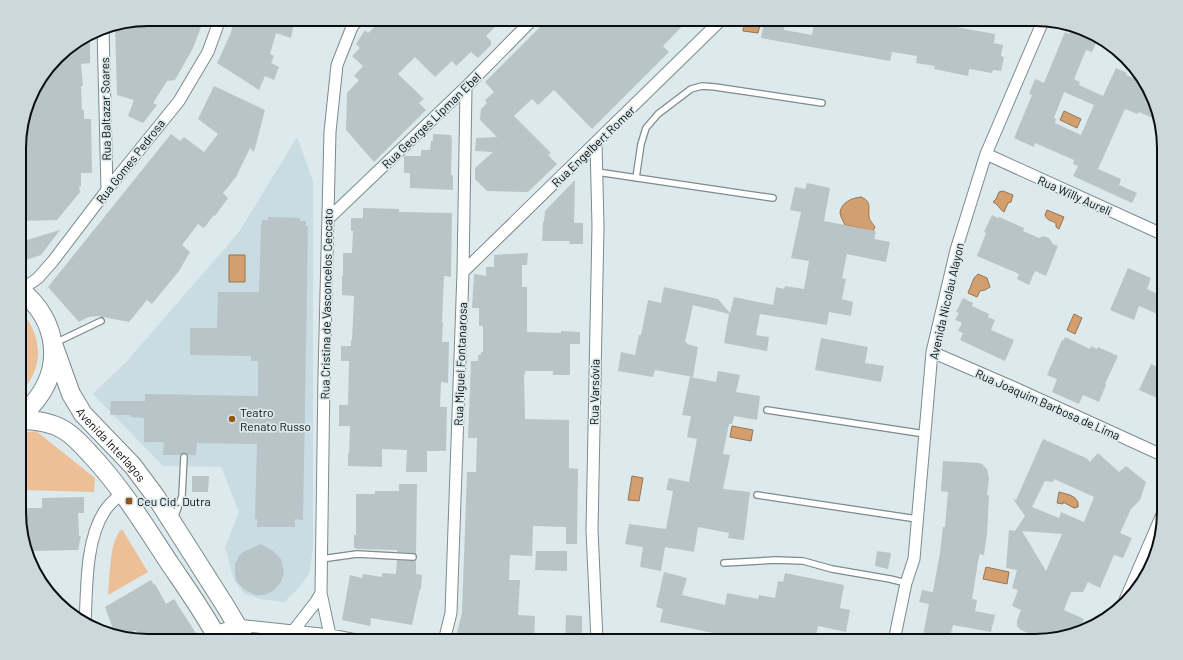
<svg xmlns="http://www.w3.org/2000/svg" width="1183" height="660" font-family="Barlow,sans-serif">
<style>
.built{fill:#c8dce1}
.green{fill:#edbf97}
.water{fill:#d49f6e;stroke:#977452}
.building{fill:#b8c4c7;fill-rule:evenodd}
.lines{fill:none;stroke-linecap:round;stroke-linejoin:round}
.service-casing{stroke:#7e8a8c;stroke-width:8}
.minor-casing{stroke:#7e8a8c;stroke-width:13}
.primary-casing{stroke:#7e8a8c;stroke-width:20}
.service{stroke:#fff;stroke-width:5.5}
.minor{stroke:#fff;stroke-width:11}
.primary{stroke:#fff;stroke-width:18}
.poi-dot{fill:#925715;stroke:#ddeaed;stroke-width:1.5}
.labels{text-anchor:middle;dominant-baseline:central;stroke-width:3.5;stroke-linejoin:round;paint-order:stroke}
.street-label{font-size:12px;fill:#0a0e0f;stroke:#ddeaed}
.poi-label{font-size:12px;fill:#0a0e0f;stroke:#ddeaed;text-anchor:start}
.rim{fill:none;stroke:#0a0e0f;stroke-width:2}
</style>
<rect width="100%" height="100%" fill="#ddeaed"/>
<path class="built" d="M297,137L313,181V549L309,574L296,591L284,602L260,599L244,594L234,580L225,547L239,512L221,467L163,466L93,394L127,361L239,232Z"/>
<path class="green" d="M20,310C43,336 45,368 20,393Z
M36,431L95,478L94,492L20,490V433Z
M122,529L148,572L108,595C110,578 109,540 122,529Z"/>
<path class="water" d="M744,22L760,25L758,33L743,31Z
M1064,111L1081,119L1077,128L1060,120Z
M1003,191L1013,195L1011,202L1008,203L1004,212C999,209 998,204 993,202L996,199L999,192Z
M861,197C872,202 868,206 869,216C869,220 873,224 875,227L873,231L845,225C843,221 840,216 840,212C842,202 852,198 861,197Z
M1047,210L1064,217L1059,229L1056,227V223C1052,221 1046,220 1045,215Z
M229,255H245V282H229Z
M978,274L987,278L990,287L985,290L980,291L977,297L968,293L974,278Z
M1074,314L1082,318L1075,334L1067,330Z
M732,426L753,430L751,441L730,437Z
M632,476L643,478L639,501L628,500Z
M1059,492L1070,495L1075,498L1078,502V507L1074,508L1063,502V504L1057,503Z
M986,567L1009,572L1007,584L983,579Z"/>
<path class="building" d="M148,19H204L193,48L175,80L167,81L153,103L157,105L143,123L128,116L134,100L117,95L115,25Z
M235,19H295L291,38L276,33L270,54L274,56L271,63L279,67L274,80L265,76L259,90L217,63L230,35Z
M383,19H503L486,36L491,41V45L478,58L471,52L456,66L452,61L435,77L415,57L398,74L424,99L419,103L426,110L374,162L346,130L347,93L359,80L354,76L363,66L352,56L360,48L356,44L365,30L368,33Z
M548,19H689L663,46L669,52L592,129L554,90L538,105L532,99L514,116L551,153L548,155L557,164L528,192L487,191L475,179V168L493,152L475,151L476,138L497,137L480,120L481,109L487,103L485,100L494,92L485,82Z
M765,19H785L784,30L812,35L815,19H911L995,34L994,43L1003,45L1001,56L1004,57L1001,71L993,70L992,73L969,69L968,76L934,69L935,66L916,63L917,56L892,52L890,61L761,38Z
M1071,28L1099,36L1092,52L1086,50L1074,79L1080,82L1079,85L1103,96L1116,68L1127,73L1126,75L1145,83L1157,120L1139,112L1137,114L1125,109L1098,169L1121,179L1119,185L1137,193L1132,203L1073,176L1078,166L1073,164L1074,160L1035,143L1034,147L1014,138L1032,95L1029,94L1035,79L1044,83L1065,32L1069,34ZM1064,92L1094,105L1081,135L1055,123L1056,119L1054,118Z
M90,34V63L81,64L83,86H81L82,110H84V119H91L92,173H81V186H79L80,192L57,220L20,221V131L32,91L63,51Z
M214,86L265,110L254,152L250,148L236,177L223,193L228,198L215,216L214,215L204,228L198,224L182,245L190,252L179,271L152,304L147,300L129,322L98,316L88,317L79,322L48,287L171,134L180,141L184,137L204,152L218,134L198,119Z
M433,134L451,135L452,140L451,175H453V190L410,188V173H404V156H421V150H430L431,141H433Z
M575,180L574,223H583V244H569L570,241H542L543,222H544L545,211Z
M807,183L830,188L824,221L876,231L874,239L890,242L886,262L847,254L842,278L846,279L842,299L853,302L851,316L829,312L827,325L760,314L756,335L769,337L767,351L724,343L729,314L693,305L685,342L687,343V344L698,347L693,377L655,370L653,377L618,371L621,352L635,355L639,335H641L648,300L661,303L664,287L718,299L730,313L734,297L773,305L776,287L784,289L785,286L804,289L809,261L791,258L801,212L790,210L795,187L805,189Z
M363,208L399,209V212L452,213L451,277L444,276L442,322H443L442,342H449L448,383L441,382L440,407H447L446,451H427V472H406L407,450L382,449V467L348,466V454H349L350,426H339V405H348L349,361H341V346H351V340H352L354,296L342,295V276H343V253H352L353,231H351V218H363Z
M992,215L998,218L999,217L1024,228L1023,231L1039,238L1043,236L1049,238L1053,244L1058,246L1046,276L1035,271L1029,285L1017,279L1019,274L977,256L986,233L984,232Z
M268,217L300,218V221H306V226H308L303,520L295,519V527H257V519H255L257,444L197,443L196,455H188L184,453L180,455H163L164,442H144V418L131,417V415H110L111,401H145V394L258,396V361H251V356L190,355V328H217L218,292H259L261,224L262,225V220H268Z
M60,230L41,255L26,260V258L24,259V257L20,258V242Z
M528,253L527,265H522V287H527V332L561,333V331L580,332V344H570V375H553V371H525V375L524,374L525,419L569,420V468L578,469L577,544H566V527L533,526L532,556L510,555L509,580H520L518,615L535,616L534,641H455L462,613L467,472H476L477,438H468L471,361H478V355H481V352H483V326H479V308H472L474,274L486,276V267H494V255Z
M1128,268L1151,278L1147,289L1164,297V317L1139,306L1134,320L1110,310Z
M963,298L973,303L972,306L989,314L988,317L995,320L991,330L1014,340L1005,361L960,340L963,333L958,331L962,323L955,320L959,313L956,312Z
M1065,337L1090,349L1091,346L1097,349L1098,347L1118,356L1105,384L1106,385L1099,402L1083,395L1079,404L1052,392L1057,379L1047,375L1062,340H1064Z
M821,338L868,347L865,363L884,366L881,382L815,370Z
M1151,364L1164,370V401L1139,390Z
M718,371L740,375L736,392L760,396L757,420L734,416L732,424H729L723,454L730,455L723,489L750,492L744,540L728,538L729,533L698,527L694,552L665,547L661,571L640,567L643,547L625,544L629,524L666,529L673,491L666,490L669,478L689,482L697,439L687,437L691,416L682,415L690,377L716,382Z
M1043,439L1086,458L1090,462L1098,453L1119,472L1126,466L1146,482L1140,500L1131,509L1120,533L1132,538L1123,558L1114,555L1100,588L1088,582L1083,592H1071L1064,610L1084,619L1080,628L1045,640L1021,630L1017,626V621L1021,610L1012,606L1018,590L1012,588L1017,570L1006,568L1009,530L1015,531L1025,516L1013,499L1016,500ZM1054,479L1094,497L1084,522L1061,512L1059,518L1032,507L1045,481L1053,482ZM1022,531L1062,534L1046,571Z
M943,461L979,463L982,464L987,469L989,478L987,495H989L987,534L984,555L980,554L979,556L972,599L977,600L975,611L995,615L991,632L953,625L949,641H922L929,604L919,602L922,590L932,592L933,591L940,553L943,527H945L948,492L941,491Z
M192,476H209L208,492H192Z
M399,484H417L416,554L413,553L397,552V550L356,549V548H354V535H356V494H375V491H399Z
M84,497V513H78L79,536H81L78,550L28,551V523H26V508H42V498Z
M261,544L273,551L281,559L284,571L283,576L281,582L273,591L264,595H255L245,590L237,582L235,576V564L239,556L243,552Z
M536,551H567V571L535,570Z
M877,551L891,553L888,569L875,566Z
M397,560L413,561L416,560V574L422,575L421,589H420L412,625L371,618L370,626L342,620L350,575L362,578L363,574L382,577V573L396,574Z
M664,572L687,578L682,595L725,605L727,593L758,599L759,595L775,598L778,581L783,582L785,573L844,585L840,608L850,610L846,632L818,626L815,641H717L718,634L660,622L663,609L656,607Z
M151,580L154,585L155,584L166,604L174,599L201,641H147L139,639L136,630L127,635L114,632L105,607Z
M566,615L582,616V641H565Z"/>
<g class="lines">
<g class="service-casing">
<path id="service" d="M597,172L773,198
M636,178L641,144L646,128L658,114L691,89L702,86L715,87L822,103
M55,343L101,321
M767,410L925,434
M757,495L917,519
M174,519L182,496L184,457
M321,559L357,554L413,557
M724,563L776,560L803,561L832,569L890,579L906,583"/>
</g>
<g class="minor-casing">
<path id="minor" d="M103,28L107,190
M596,143L598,226L592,530L597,641
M986,154L1164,235
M328,219L466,87L533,19
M463,272L722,19
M21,290L38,278L53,261L107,190L179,101L208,52L220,19
M932,352L1015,388L1164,456
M1125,600L1164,510
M85,624C87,590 85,542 104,512C109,504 116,498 123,492
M294,630L315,603L321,593
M214,632L237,625L330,635L362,641
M330,635L321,593L324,376L330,132L337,65L352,27L358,19
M444,641L451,613L463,272L466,87
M894,641L906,583L914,559L932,352L956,250L986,154L1043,21"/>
</g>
<g class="primary-casing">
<g id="primary">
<path d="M20,290C58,319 65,368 32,405C29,409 24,412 20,415"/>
<path id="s1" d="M53,344L71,394L83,414L133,466L156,497L226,607L246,641"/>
<path d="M20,420C35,420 51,422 64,430C74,436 83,446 91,455C122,488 145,526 170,564C187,589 205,614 219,641"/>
</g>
</g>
<use href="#service" class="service"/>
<use href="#minor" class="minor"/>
<use href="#primary" class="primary"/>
</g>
<g class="poi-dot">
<circle cx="232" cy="419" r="4"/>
<rect x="125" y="497" width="8" height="8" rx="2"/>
</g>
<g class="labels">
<g class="street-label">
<text transform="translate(105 109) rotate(-91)">Rua Baltazar Soares</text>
<text transform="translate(431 120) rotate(-44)">Rua Georges Lipman Ebel</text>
<text transform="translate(593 146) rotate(-44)">Rua Engelbert Romer</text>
<text transform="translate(130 161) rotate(-52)">Rua Gomes Pedrosa</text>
<text transform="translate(1075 195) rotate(24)">Rua Willy Aureli</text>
<text transform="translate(946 301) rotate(-77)">Avenida Nicolau Alayon</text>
<text transform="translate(326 304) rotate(-89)">Rua Cristina de Vasconcelos Ceccato</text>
<text transform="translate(460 364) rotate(-88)">Rua Miguel Fontanarosa</text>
<text transform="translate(594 392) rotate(-89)">Rua Varsóvia</text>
<text transform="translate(1048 404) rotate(24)">Rua Joaquim Barbosa de Lima</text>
<text stroke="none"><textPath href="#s1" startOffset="118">Avenida Interlagos</textPath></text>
</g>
<g class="poi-label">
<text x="240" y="412">Teatro<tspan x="240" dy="14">Renato Russo</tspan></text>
<text x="137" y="501">Ceu Cid. Dutra</text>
</g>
</g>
<path d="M0 0H1183V660H0ZM148 26H1035A122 122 0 0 1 1157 148V512A122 122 0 0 1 1035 634H148A122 122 0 0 1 26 512V148A122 122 0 0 1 148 26Z" fill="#ccd8db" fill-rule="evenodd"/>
<path class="rim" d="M148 26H1035A122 122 0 0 1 1157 148V512A122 122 0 0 1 1035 634H148A122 122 0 0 1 26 512V148A122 122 0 0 1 148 26Z"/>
</svg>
